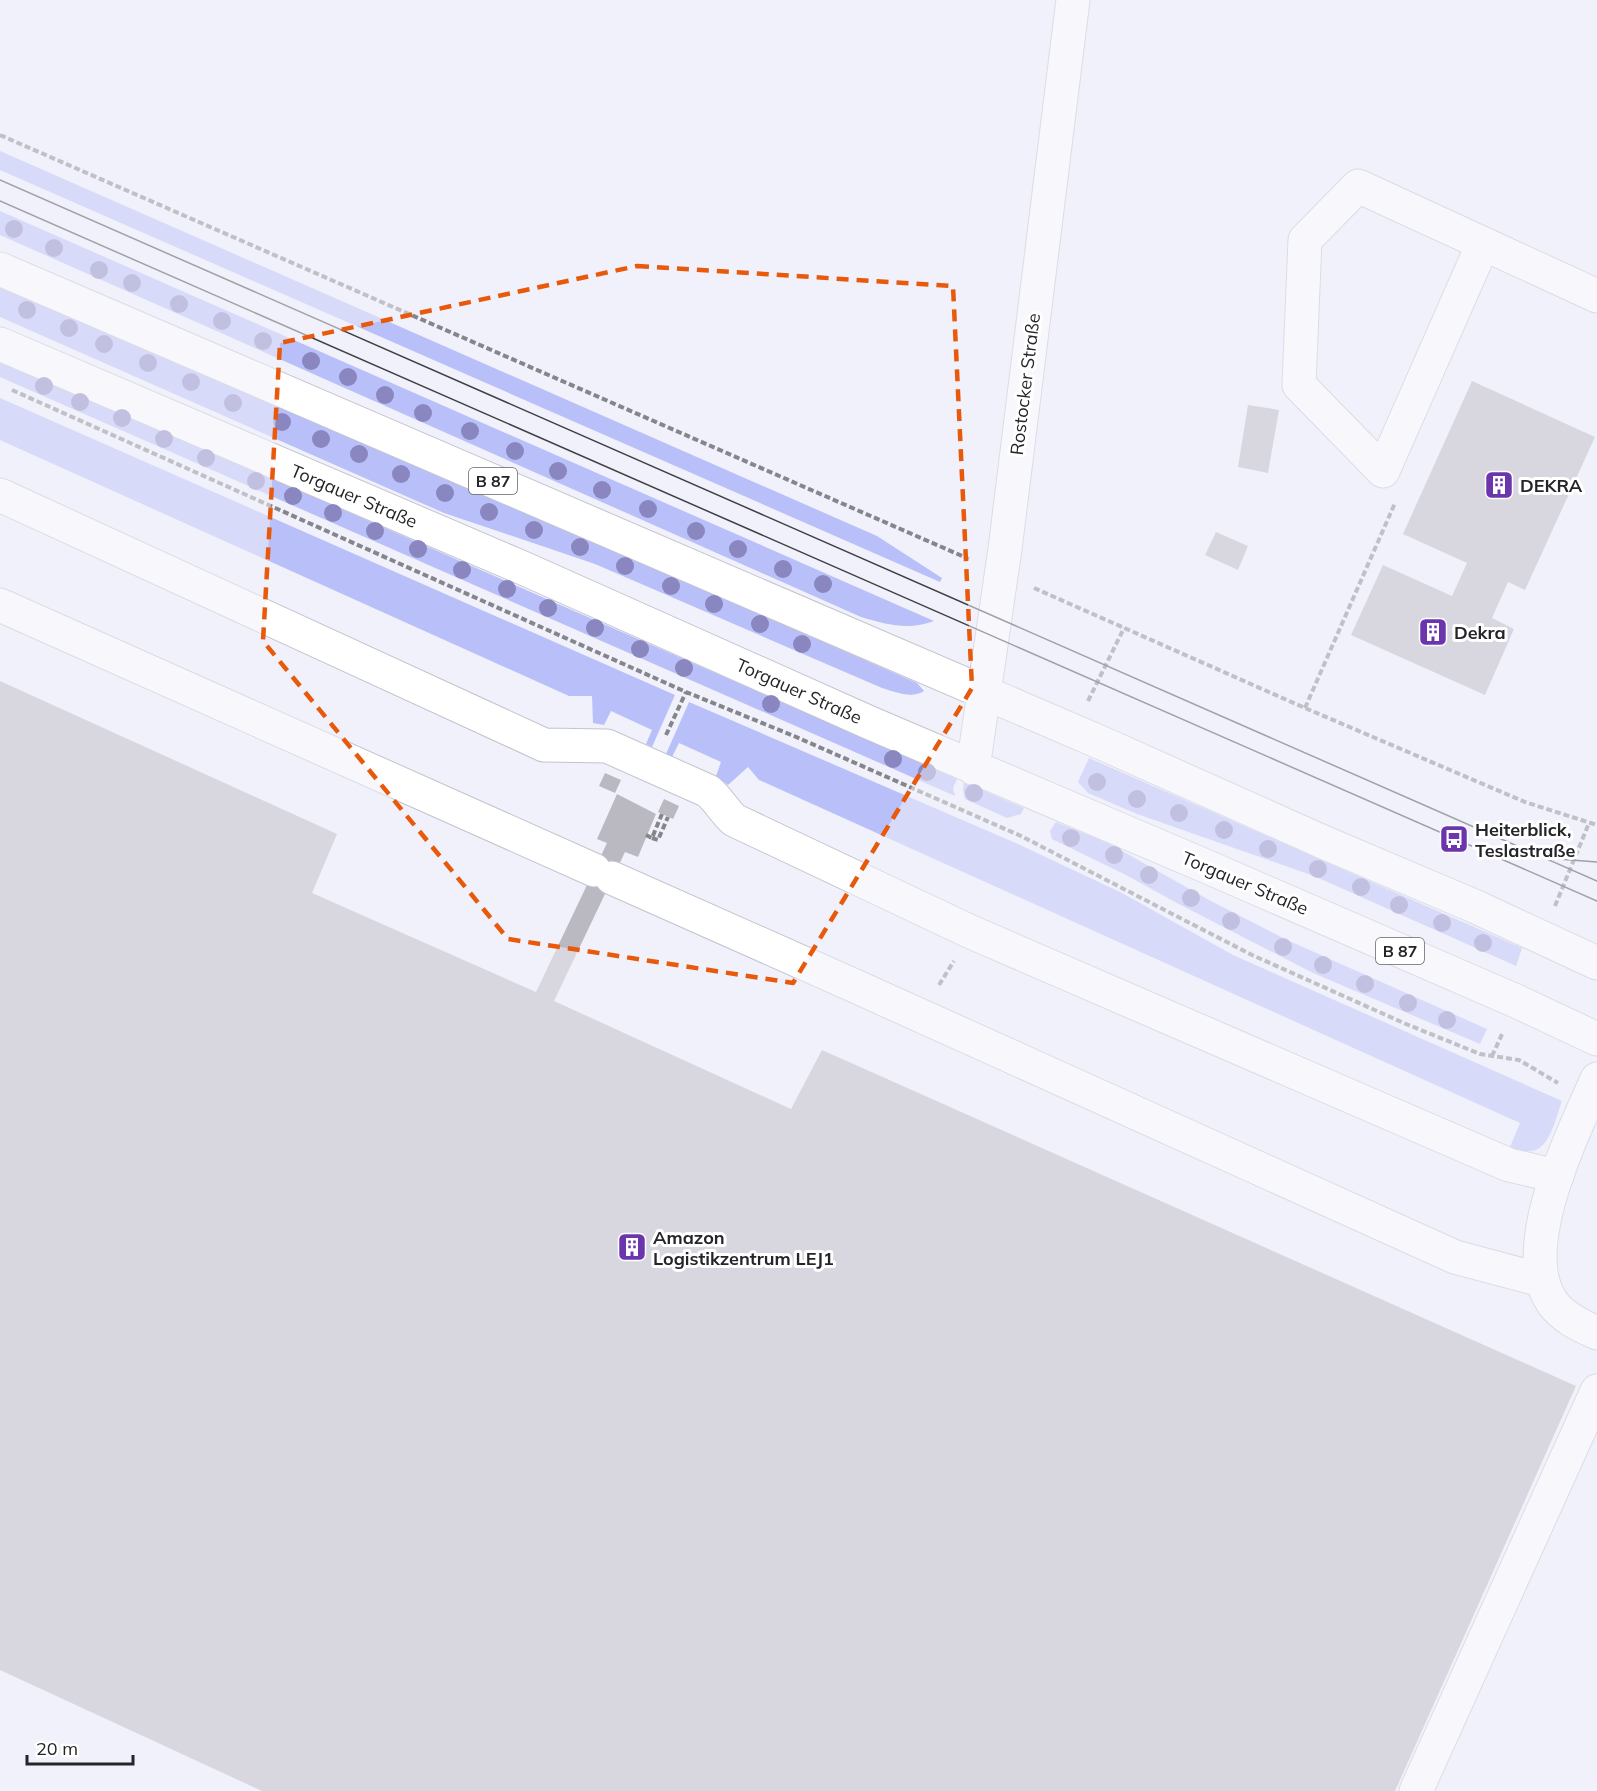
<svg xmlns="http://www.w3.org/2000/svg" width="1597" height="1791" font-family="Mulish,sans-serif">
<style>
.green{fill:#b9c0f9}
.building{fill:#bab9c1}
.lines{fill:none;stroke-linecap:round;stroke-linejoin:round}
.minor-casing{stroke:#c3c4cd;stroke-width:35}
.major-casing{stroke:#c3c4cd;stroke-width:35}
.path{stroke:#85868b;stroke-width:4;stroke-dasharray:6 3;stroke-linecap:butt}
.minor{stroke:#fff;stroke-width:33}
.major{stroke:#fff;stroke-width:33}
.tram{stroke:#3f4043;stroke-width:1.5}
.tree{fill:#8986c0}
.marked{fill:none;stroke:#e8590c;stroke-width:4.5;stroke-dasharray:12 8;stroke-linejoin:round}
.labels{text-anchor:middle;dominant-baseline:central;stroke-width:6;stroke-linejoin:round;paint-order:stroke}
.shield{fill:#fff;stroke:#666668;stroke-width:1.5}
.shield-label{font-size:16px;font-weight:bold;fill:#242528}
.street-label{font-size:18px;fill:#242528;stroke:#fff}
.poi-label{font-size:18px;font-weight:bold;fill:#242528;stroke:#fff;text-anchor:start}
</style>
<rect width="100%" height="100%" fill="#f0f1fa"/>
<path class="green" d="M0,151L877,536L942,578L940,582L0,170Z
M0,211L934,621C908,631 885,624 861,617L0,235Z
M0,281L917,683L924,691C912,699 895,692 882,688L595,564L444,513L0,317Z
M0,359L957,779L953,788L955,796L0,377Z
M0,398L675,695L652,747L646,744L652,730L611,711L604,725L593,723L592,696H569L0,440Z
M689,702L1018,844L1122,893L1233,955L1562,1101C1552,1128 1548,1164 1510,1147L1520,1123L759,780L748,767L728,785L716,776L721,762L679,743L672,757L666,754Z
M1089,758L1522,948L1516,966L1314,876L1137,814L1088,793L1078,782Z
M964,782L1024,808L1021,814L1007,818L965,799L963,790Z
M1056,822L1108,843L1209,900L1287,940L1487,1029L1480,1044L1313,973L1177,903L1126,875L1052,839L1050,831Z"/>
<path class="building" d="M1472,381L1595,437L1525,590L1508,582L1492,618L1514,629L1485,695L1351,635L1383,565L1452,596L1467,563L1403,534Z
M1248,405L1279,410L1268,473L1238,467Z
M1216,532L1248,546L1238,570L1205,555Z
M0,681L337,834L312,893L536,992L607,843L597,839L617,794L656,814L638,857L625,852L554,1001L791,1109L822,1050L1576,1386L1395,1791H262L0,1670Z
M605,773L621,780L615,793L599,786Z
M664,799L679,806L673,819L658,812Z"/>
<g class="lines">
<g class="minor-casing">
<path id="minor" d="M1483,244L1383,471L1299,385L1305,240L1358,186L1597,296
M0,495L544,745L607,746L708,791C718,799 724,811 734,820L971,932L1509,1165L1557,1176
M0,605L594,870
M612,878L855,986L1455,1257L1541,1280
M1597,1079C1574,1132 1515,1248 1552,1302C1562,1317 1581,1326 1597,1333
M1416,1791L1597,1391"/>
</g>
<g class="major-casing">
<path id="major" d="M0,269L1104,744L1323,842L1474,906L1597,963
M0,344L523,568L868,722L1203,865L1516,1001L1597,1039
M973,768L1005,549L1073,0"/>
</g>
<path class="path" d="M0,135L969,559
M12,390L686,692L794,736L1021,836L1252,955L1406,1024L1480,1054L1519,1060L1558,1083
M1034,588L1305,708L1525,802L1597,825
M1088,701L1124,628
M1305,708L1395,503
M666,735L686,692
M646,835L652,838L662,814
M652,838L658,840L668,817
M1555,906L1589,823
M939,985L954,961
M1492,1056L1503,1032"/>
<use href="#minor" class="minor"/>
<use href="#major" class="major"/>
<path class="tram" d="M0,180L1597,881
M0,201L1597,901
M1558,859L1597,862"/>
</g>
<g class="tree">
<circle cx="14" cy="229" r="9"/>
<circle cx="54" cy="248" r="9"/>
<circle cx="99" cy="270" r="9"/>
<circle cx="132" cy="283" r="9"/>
<circle cx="179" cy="304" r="9"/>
<circle cx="27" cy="310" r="9"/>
<circle cx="222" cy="321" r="9"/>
<circle cx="69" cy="328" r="9"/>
<circle cx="263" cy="341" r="9"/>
<circle cx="104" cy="344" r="9"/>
<circle cx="311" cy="361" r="9"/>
<circle cx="148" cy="363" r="9"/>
<circle cx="348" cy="377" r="9"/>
<circle cx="191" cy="382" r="9"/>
<circle cx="44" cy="386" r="9"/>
<circle cx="385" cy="395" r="9"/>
<circle cx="80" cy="402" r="9"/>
<circle cx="233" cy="403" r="9"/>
<circle cx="423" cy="413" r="9"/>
<circle cx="122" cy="418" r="9"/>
<circle cx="282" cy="422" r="9"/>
<circle cx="470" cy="431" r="9"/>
<circle cx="164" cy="439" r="9"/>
<circle cx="321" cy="439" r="9"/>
<circle cx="515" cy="451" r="9"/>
<circle cx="359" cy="454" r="9"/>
<circle cx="206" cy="458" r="9"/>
<circle cx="558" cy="471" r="9"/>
<circle cx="401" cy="474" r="9"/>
<circle cx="256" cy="481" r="9"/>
<circle cx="602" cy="490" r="9"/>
<circle cx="445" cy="493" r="9"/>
<circle cx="293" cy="496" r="9"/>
<circle cx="648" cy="509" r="9"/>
<circle cx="489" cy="512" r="9"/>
<circle cx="333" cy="513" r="9"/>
<circle cx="534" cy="530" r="9"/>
<circle cx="375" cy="531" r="9"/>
<circle cx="696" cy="531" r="9"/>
<circle cx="580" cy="547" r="9"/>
<circle cx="418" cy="549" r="9"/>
<circle cx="738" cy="549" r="9"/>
<circle cx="625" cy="566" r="9"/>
<circle cx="783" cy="569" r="9"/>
<circle cx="462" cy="570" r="9"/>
<circle cx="823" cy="584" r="9"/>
<circle cx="671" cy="586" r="9"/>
<circle cx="507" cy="589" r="9"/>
<circle cx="714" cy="604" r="9"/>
<circle cx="548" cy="608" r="9"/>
<circle cx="760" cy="624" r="9"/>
<circle cx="595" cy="628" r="9"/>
<circle cx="802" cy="644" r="9"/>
<circle cx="640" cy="649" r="9"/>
<circle cx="684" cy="668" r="9"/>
<circle cx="771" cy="704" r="9"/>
<circle cx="893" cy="759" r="9"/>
<circle cx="927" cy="772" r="9"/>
<circle cx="1097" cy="782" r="9"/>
<circle cx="974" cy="793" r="9"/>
<circle cx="1137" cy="799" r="9"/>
<circle cx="1179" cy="813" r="9"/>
<circle cx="1224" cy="830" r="9"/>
<circle cx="1071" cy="838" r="9"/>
<circle cx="1268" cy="849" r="9"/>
<circle cx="1114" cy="855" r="9"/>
<circle cx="1318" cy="869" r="9"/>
<circle cx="1149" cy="875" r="9"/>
<circle cx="1361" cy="887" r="9"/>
<circle cx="1191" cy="898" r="9"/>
<circle cx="1399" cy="905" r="9"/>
<circle cx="1231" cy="921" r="9"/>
<circle cx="1442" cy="923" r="9"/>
<circle cx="1483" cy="943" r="9"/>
<circle cx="1283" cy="947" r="9"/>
<circle cx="1323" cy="965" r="9"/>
<circle cx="1365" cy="984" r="9"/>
<circle cx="1408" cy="1003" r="9"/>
<circle cx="1447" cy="1020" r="9"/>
</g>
<path d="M0 0H1597V1791H0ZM637,266L953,286L972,688L793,983L508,939L263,641L280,343Z" fill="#f0f1fa" fill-opacity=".55" fill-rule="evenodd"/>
<path class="marked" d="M637,266L953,286L972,688L793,983L508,939L263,641L280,343Z"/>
<defs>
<g id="building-square" transform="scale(1.5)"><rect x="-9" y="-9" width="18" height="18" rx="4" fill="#6b35ac" stroke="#fff"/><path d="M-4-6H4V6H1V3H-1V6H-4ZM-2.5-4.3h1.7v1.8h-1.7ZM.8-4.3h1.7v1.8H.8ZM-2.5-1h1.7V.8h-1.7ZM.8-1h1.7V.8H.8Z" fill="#fff"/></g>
<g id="bus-square" transform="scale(1.5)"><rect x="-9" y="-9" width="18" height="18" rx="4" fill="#6b35ac" stroke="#fff"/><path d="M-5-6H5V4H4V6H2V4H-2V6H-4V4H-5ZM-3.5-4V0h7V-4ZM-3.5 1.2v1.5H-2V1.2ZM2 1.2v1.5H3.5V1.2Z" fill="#fff"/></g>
</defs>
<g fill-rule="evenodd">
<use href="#building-square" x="1499" y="485"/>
<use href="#building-square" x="1433" y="632"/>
<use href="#bus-square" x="1454" y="839"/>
<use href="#building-square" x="632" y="1247"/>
</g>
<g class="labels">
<g class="shield">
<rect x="469" y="468" width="48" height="26" rx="4.5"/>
<rect x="1376" y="938" width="48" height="26" rx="4.5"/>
</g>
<g class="shield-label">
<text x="493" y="481">B 87</text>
<text x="1400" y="951">B 87</text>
</g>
<g class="street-label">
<text transform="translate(1025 384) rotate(-83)">Rostocker Straße</text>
<text transform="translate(354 496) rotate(23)">Torgauer Straße</text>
<text transform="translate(799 691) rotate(24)">Torgauer Straße</text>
<text transform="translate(1245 883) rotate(23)">Torgauer Straße</text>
</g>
<g class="poi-label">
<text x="1520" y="485">DEKRA</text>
<text x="1454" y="632">Dekra</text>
<text x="1475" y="829">Heiterblick,<tspan x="1475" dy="21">Teslastraße</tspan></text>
<text x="653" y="1237">Amazon<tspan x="653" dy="21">Logistikzentrum LEJ1</tspan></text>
</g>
</g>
<path d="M27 1755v9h106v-9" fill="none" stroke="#242528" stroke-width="3"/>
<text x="36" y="1755" font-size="18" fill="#242528" stroke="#ffffff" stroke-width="4.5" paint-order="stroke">20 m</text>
</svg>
